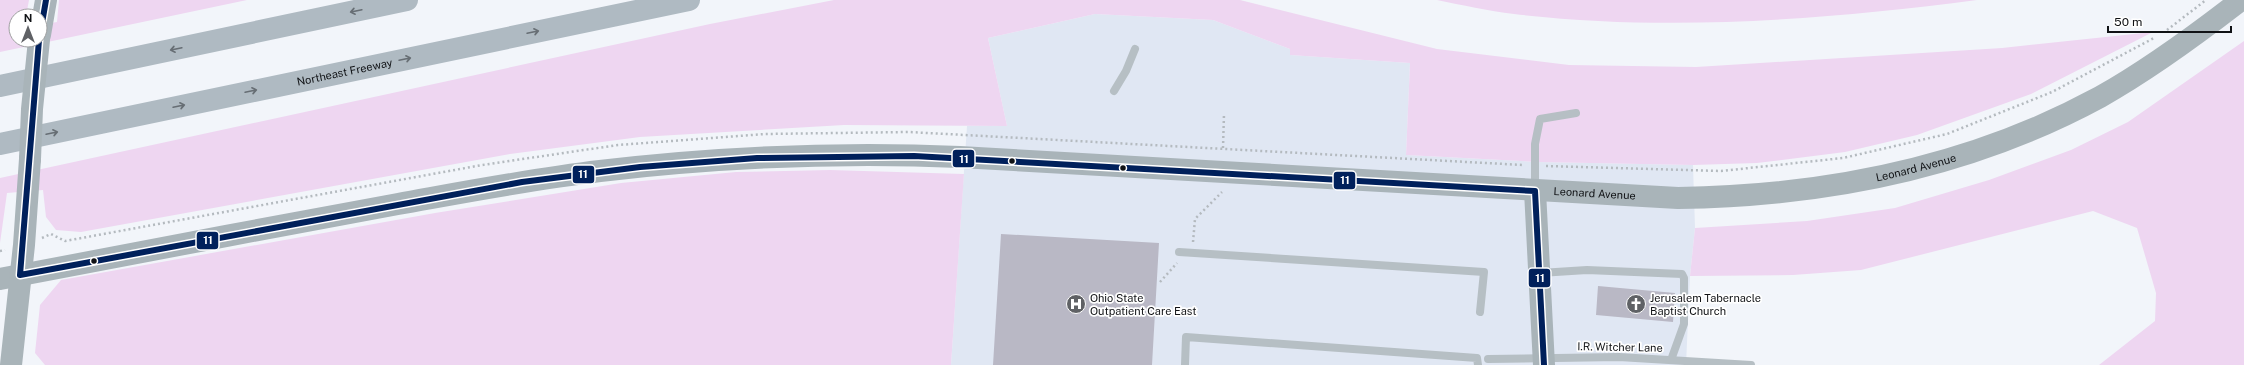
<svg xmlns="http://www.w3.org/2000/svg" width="2244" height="365" font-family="'Public Sans',sans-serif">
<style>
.built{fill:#e0e7f3}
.green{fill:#eed6f1}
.building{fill:#b9b8c5}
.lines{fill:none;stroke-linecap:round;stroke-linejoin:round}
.path{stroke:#b4babf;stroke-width:2.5;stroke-dasharray:2 3;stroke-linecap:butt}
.lane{stroke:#b6bfc4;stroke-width:8}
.secondary{stroke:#a9b4b9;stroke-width:22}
.highway{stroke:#afbac2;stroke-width:22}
.secondary-bridge{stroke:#a9b4b9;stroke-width:22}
.bus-1-casing{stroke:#fff;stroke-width:9}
.bus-1{stroke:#00205b;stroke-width:6}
.oneway{stroke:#676e74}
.bus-dot{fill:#101215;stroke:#fff;stroke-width:1.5}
.labels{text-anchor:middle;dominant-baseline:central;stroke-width:3.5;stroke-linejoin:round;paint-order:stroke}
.street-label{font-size:11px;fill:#101215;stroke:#fff}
.poi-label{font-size:11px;fill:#101215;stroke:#fff;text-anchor:start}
.line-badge{stroke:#fff;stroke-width:1.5}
.badge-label{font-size:11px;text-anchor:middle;font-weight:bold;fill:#fff}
</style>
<rect width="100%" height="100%" fill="#f2f5fa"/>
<path class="built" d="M1095,14L1213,20L1290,49V55L1410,63L1406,155L1538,162L1693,165L1695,228L1690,276L1686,365H951L967,126H1007L988,38Z"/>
<path class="green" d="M0,0H29L26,16H16V40H40V25L57,22L59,0H247L0,52Z
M834,0H1240L1437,49L1569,65L1696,67L2002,48L2153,32L2031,94L1917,135L1845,152L1757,163L1693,165L1538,162L1406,155L1410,63L1290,55V49L1213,20L1095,14L988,38L1007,126L844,125L640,137L510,154L81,232L56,230L46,217L43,190L7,193L0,243V178L710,24Z
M1437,0H1977C1823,20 1668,32 1514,14C1488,11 1462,5 1437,0Z
M2244,41V365H2099L2155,321L2156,293L2137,228L2093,211L1861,270L1793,275L1690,276L1695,228L1807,221L1895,208L1989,180L2071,150L2128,122Z
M830,170L964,174L951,365H45L35,353L40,305L61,280L435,213L621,183L736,172Z"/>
<path class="building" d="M1001,234L1159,243L1152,365H993Z
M1598,286L1675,293L1673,322L1596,315Z"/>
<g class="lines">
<path class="path" d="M2167,30L2206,0
M1223,148L1224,114
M1546,166L1721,171L1843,158L1947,134L2052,92L2154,38
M42,238L51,234L65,241L482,165L618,145L765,134L909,132L1523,165
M1193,242L1195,219L1222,192
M0,251L5,250
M1160,282L1177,263"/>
<path class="lane" d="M1114,91L1126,71L1135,49
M1535,188V144L1540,119L1576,113
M1179,252L1484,272L1480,312
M1540,273L1587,270L1682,274L1684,278V324L1671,360
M1488,359L1619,357L1751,365
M1185,365L1186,337L1477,358L1478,365"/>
<g class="secondary">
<path d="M40,35L46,0"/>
<path d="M1535,191L1544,365"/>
<path id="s1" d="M0,279C133,254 265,228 398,204C465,192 532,179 600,171C719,157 840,152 960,157L1678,198C1825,196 1969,168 2100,97C2150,69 2196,35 2241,0"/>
<path d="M11,365L24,245L30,159"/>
</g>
<g class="highway">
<path d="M0,86L407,0"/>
<path id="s2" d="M0,144L689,0"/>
</g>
<path class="secondary-bridge" d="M30,159L32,109L39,40"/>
<g class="bus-1-casing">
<path id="bus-1" d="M40,35L46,0
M1535,191L1544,365
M20,275L522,182L640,167L757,158L914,156L1535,191
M20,275L39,40"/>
</g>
<use href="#bus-1" class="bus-1"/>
</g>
<defs><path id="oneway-shaft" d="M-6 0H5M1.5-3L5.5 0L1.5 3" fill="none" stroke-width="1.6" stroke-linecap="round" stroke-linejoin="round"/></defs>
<g class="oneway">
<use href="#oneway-shaft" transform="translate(356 11) rotate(168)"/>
<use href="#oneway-shaft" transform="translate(533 32) rotate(-12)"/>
<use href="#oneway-shaft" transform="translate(176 49) rotate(168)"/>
<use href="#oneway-shaft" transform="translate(405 59) rotate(-12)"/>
<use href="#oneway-shaft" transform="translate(251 91) rotate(-12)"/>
<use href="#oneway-shaft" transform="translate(179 106) rotate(-12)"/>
<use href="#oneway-shaft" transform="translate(52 133) rotate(-12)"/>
</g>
<defs>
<g id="hospital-disc" transform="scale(1)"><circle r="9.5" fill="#5f6165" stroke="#fff"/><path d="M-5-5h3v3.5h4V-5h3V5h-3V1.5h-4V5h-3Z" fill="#fff"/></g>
<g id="church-disc" transform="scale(1)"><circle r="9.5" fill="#5f6165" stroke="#fff"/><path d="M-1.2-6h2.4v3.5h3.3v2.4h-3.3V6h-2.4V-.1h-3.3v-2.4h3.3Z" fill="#fff"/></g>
</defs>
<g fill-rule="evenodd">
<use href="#hospital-disc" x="1076" y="304"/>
<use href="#church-disc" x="1636" y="304"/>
</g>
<g class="bus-dot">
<circle cx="1012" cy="161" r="3.5"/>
<circle cx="1123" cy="168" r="3.5"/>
<circle cx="94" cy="261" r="3.5"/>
</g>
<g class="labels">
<g class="street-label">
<text stroke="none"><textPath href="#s2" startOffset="352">Northeast Freeway</textPath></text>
<text stroke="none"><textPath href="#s1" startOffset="1930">Leonard Avenue</textPath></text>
<text stroke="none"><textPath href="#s1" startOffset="1606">Leonard Avenue</textPath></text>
<text transform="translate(1620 347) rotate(1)">I.R. Witcher Lane</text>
</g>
<g class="poi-label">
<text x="1090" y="298">Ohio State<tspan x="1090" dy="13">Outpatient Care East</tspan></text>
<text x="1650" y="298">Jerusalem Tabernacle<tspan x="1650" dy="13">Baptist Church</tspan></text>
</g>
</g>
<g class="line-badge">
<rect x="952" y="149" width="23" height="19" rx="4" fill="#00205b"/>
<rect x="572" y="165" width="23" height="19" rx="4" fill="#00205b"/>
<rect x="1333" y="171" width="23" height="19" rx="4" fill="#00205b"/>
<rect x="196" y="231" width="23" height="19" rx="4" fill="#00205b"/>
<rect x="1528" y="268" width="23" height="20" rx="4" fill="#00205b"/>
</g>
<g class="badge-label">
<text x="964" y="163">11</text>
<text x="583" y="178">11</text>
<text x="1345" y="184">11</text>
<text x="208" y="244">11</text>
<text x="1540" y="282">11</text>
</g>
<g transform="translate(28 28)"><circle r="19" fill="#ffffff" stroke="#9fa0a1"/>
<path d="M0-3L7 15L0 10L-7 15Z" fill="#5f6165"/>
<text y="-6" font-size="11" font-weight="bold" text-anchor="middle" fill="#101215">N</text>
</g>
<path d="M2108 26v6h123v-6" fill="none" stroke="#101215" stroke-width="2"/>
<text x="2114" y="26" font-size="12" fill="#101215" stroke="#ffffff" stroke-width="3" paint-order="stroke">50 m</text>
</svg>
